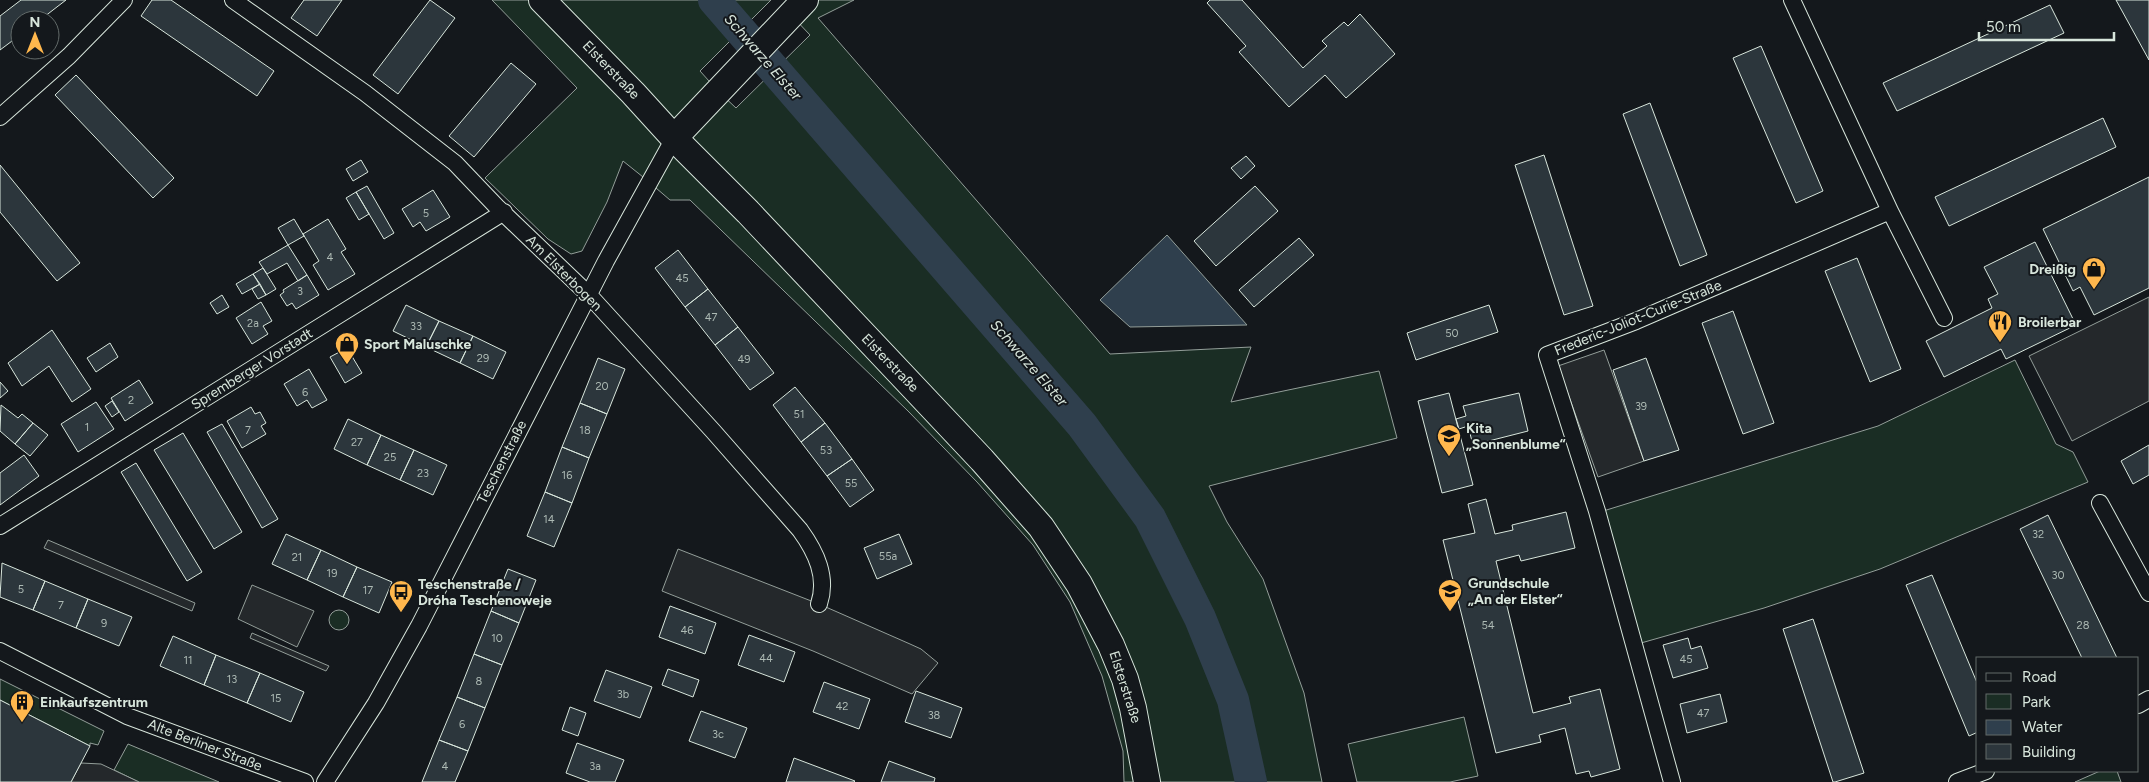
<svg xmlns="http://www.w3.org/2000/svg" width="2149" height="782" font-family="Figtree,sans-serif">
<style>
.green{fill:#1a2d24;stroke:#939e99}
.parking{fill:#24282b;stroke:#939e99}
.water{fill:#2f3f4d;stroke:#939e99}
.lines{fill:none;stroke-linecap:round;stroke-linejoin:round}
.river{stroke:#2f3f4d;stroke-width:32}
.building{fill:#2c363c;stroke:#d8e6dc}
.street-casing{stroke:#d8e6dc;stroke-width:18}
.primary-casing{stroke:#d8e6dc;stroke-width:28}
.street{stroke:#14181c;stroke-width:16}
.primary{stroke:#14181c;stroke-width:26}
.labels{text-anchor:middle;dominant-baseline:central;stroke-width:4;stroke-linejoin:round;paint-order:stroke}
.number-label{font-size:11px;fill:#adbab4}
.street-label{font-size:14px;fill:#d8e6dc;stroke:#14181c}
.poi-label{font-size:14px;font-weight:bold;fill:#d8e6dc;stroke:#14181c;text-anchor:start}
.water-label{font-size:15px;font-style:italic;fill:#d8e6dc;stroke:#14181c}
</style>
<rect width="100%" height="100%" fill="#14181c"/>
<path class="green" d="M492,0H540L673,138L648,181L623,161L607,202L582,251L571,254L548,239L485,178L577,88Z
M544,0H771L700,71L718,91L674,137Z
M807,0H854L818,18L1110,354L1251,347L1231,402L1379,371L1397,438L1209,486L1227,522L1263,579L1304,693L1322,782H1148L1080,583L677,138L719,92L736,108L810,35L792,16Z
M675,141L934,410L1093,612L1146,782H1124L1123,751L1102,676L1070,602L1033,545L977,482L908,411L690,200H670L649,182Z
M2015,360L2056,444L2073,452L2088,482L1880,569L1764,608L1634,645L1600,512L1878,426Z
M329 620a10 10 0 1 1 20 0a10 10 0 1 1-20 0Z
M0,679L104,731L98,745L90,743V746L0,700Z
M1464,717L1478,776L1450,782H1357L1348,744Z
M128,744L219,782H139L114,770Z
M2100,771H2117L2121,782H2075Z"/>
<path class="parking" d="M2149,297V401L2072,441L2029,356Z
M1604,350L1644,461L1598,477L1558,366Z
M48,540L195,603L192,611L44,548Z
M678,549L819,604L910,644L921,649L938,663L912,694L813,651L662,591Z
M252,585L314,611L297,647L238,619Z
M252,633L329,666L326,671L250,638Z
M81,763L101,764L139,782H71Z"/>
<path class="water" d="M1167,235L1247,325L1130,327L1100,300Z"/>
<g class="lines">
<path class="river" d="M714,0L1082,425L1150,518L1200,618L1233,700L1251,782"/>
</g>
<path class="building" d="M21,0H66L40,20H20V35L0,50V16Z
M152,0H171L274,71L257,96L141,16Z
M304,0H342L317,36L291,18Z
M430,0L455,18L398,94L373,75Z
M1210,0H1242L1303,68L1327,46L1322,41L1344,22L1348,26L1360,14L1395,54L1346,98L1325,75L1289,107L1239,52L1246,46L1207,3Z
M2116,0H2149V60Z
M2050,5L2064,33L1897,111L1883,83Z
M1761,46L1823,191L1796,203L1733,58Z
M511,63L536,84L474,157L449,136Z
M76,75L174,178L153,198L55,95Z
M1650,103L1707,255L1680,266L1623,114Z
M2103,118L2116,147L1949,226L1935,197Z
M1544,155L1593,306L1564,315L1515,165Z
M1246,156L1255,166L1241,179L1231,168Z
M361,160L368,172L353,181L346,169Z
M0,165L80,263L57,281L0,212Z
M2149,177V288L2094,315L2080,287L2073,291L2043,229Z
M367,186L394,233L384,239L356,192Z
M1255,186L1278,211L1216,266L1194,241Z
M433,190L450,217L426,231L420,222L413,227L402,209Z
M356,192L369,214L359,220L346,198Z
M294,219L304,236L288,245L278,228Z
M328,219L346,249L341,252L355,274L328,290L313,265L319,261L303,234Z
M1299,238L1314,255L1254,307L1239,290Z
M2035,242L2076,325L2006,359L2001,349L1944,377L1926,341L1992,308L1988,299L1998,294L1984,267Z
M288,245L307,275L298,281L287,263L267,274L259,262Z
M678,250L708,289L685,307L655,268Z
M1857,258L1901,369L1870,382L1825,271Z
M263,268L276,289L266,295L253,274Z
M253,274L260,284L242,294L236,284Z
M307,275L319,295L296,309L292,303L287,306L280,295L284,292L283,290Z
M260,284L266,295L258,299L252,289Z
M708,289L738,327L715,345L685,307Z
M222,295L229,307L217,314L210,303Z
M261,302L272,321L263,326L268,334L252,344L236,318Z
M406,305L439,321L426,347L393,331Z
M1489,305L1498,332L1416,360L1407,333Z
M1733,311L1774,423L1743,434L1702,323Z
M439,321L473,336L460,363L426,347Z
M738,327L774,373L750,390L715,345Z
M52,330L91,389L72,402L49,366L22,386L8,363Z
M473,336L506,352L493,379L460,363Z
M110,343L118,357L96,372L87,358Z
M347,348L362,373L345,383L330,357Z
M598,358L625,369L607,414L580,403Z
M1646,358L1679,450L1644,461L1613,370Z
M309,369L327,400L312,408L307,400L297,406L284,384Z
M139,380L153,403L125,421L111,398Z
M0,382L8,391L0,398Z
M795,387L825,423L801,442L773,405Z
M1449,393L1473,485L1442,493L1418,401Z
M1519,393L1528,431L1473,445L1468,426L1459,429L1456,419L1466,416L1463,406Z
M112,401L119,412L112,417L105,406Z
M96,402L114,429L78,452L61,424Z
M580,403L607,414L589,458L562,447Z
M1,405L18,418L22,414L33,423L15,444L0,431Z
M251,407L255,414L260,412L266,423L261,426L266,434L242,448L227,421Z
M348,419L381,435L367,465L334,449Z
M33,423L48,435L30,456L15,444Z
M825,423L852,459L827,476L801,442Z
M222,424L278,519L262,528L207,432Z
M183,433L242,532L214,549L154,450Z
M381,435L414,450L400,480L367,465Z
M2149,445V475L2133,484L2121,461Z
M562,447L589,458L572,503L545,492Z
M414,450L447,465L433,495L400,480Z
M24,455L39,476L0,505V473Z
M852,459L874,490L850,507L827,476Z
M136,463L202,572L187,581L121,472Z
M545,492L572,503L554,547L527,536Z
M1486,499L1495,534L1513,530L1512,525L1566,512L1575,548L1521,561L1519,555L1496,561L1533,713L1571,703L1569,697L1600,689L1620,769L1591,777L1589,771L1576,774L1565,728L1539,735L1541,742L1496,753L1443,540L1475,533L1468,504Z
M2048,515L2117,658H2082L2020,529Z
M286,534L321,550L307,580L272,564Z
M899,534L912,564L877,579L864,548Z
M321,550L357,567L343,597L307,580Z
M2,563L45,581L33,610L0,597Z
M357,567L392,582L379,613L343,597Z
M508,569L536,580L519,623L491,611Z
M1932,575L1978,685V732L1969,736L1906,585Z
M45,581L88,599L76,628L33,610Z
M88,599L132,617L119,646L76,628Z
M670,606L716,623L705,654L659,637Z
M491,611L519,623L502,665L474,654Z
M1813,619L1864,773L1835,782H1833L1783,629Z
M749,635L795,652L784,682L738,665Z
M173,636L216,655L204,685L160,666Z
M1688,638L1691,649L1701,646L1708,668L1673,678L1663,645Z
M474,654L502,665L485,708L457,697Z
M216,655L260,673L247,703L204,685Z
M668,669L699,680L693,697L662,685Z
M606,670L652,687L640,718L594,701Z
M260,673L304,692L291,722L247,703Z
M824,682L870,699L859,729L813,712Z
M916,691L962,708L951,738L905,722Z
M1720,694L1727,722L1687,733L1680,704Z
M457,697L485,708L468,751L439,740Z
M0,700L90,746L71,782H0Z
M570,707L586,713L578,736L562,730Z
M701,711L747,728L735,758L689,741Z
M439,740L468,751L455,782H422Z
M577,743L624,760L615,782H590L566,773Z
M794,758L855,781L854,782H786Z
M889,761L935,778L934,782H881Z"/>
<g class="lines">
<g class="street-casing">
<path id="street" d="M233,0L365,93L455,163L497,207L589,295L713,431L800,530C816,552 828,577 819,604
M0,117L69,56L124,0
M1890,211L1944,318
M2100,503L2149,593
M0,526L504,212
M0,651L127,716L305,782
M2138,705L2149,699
M325,782L376,703L419,626L606,261L674,138
M1672,782L1597,511L1547,355L1636,321L1890,211L1792,0
M1957,782L1986,771"/>
</g>
<g class="primary-casing">
<path id="primary" d="M542,0L633,93L674,138L748,212L982,460L1041,527L1079,584L1111,645L1125,679L1133,708L1147,782
M674,138L805,0"/>
</g>
<use href="#street" class="street"/>
<use href="#primary" class="primary"/>
</g>
<defs>
<g id="shop-pin" transform="scale(1.25)"><path d="M0 17L-7.5 6A9.5 9.5 0 1 1 7.5 6Z" fill="#ffb74d" stroke="#14181c"/><path d="M-5-2.5h2.3a2.7 3.5 0 0 1 5.4 0H5L5.5 6h-11ZM-1.5-2.5h3a1.5 2.3 0 0 0-3 0Z" fill="#111"/></g>
<g id="restaurant-pin" transform="scale(1.25)"><path d="M0 17L-7.5 6A9.5 9.5 0 1 1 7.5 6Z" fill="#ffb74d" stroke="#14181c"/><path d="M-5-6h1v4h1v-4h1v4h1v-4h1v5L-1.5 .5V6h-2V.5L-5-1ZM5-6V6H3V1.5H1.5Q1.5-4 5-6Z" fill="#111"/></g>
<g id="school-pin" transform="scale(1.25)"><path d="M0 17L-7.5 6A9.5 9.5 0 1 1 7.5 6Z" fill="#ffb74d" stroke="#14181c"/><path d="M0-5L7-2L0 1L-7-2ZM-4 1L0 2.5L4 1V4Q0 6-4 4Z" fill="#111"/></g>
<g id="bus-pin" transform="scale(1.25)"><path d="M0 17L-7.5 6A9.5 9.5 0 1 1 7.5 6Z" fill="#ffb74d" stroke="#14181c"/><path d="M-5-6H5V4H4V6H2V4H-2V6H-4V4H-5ZM-3.5-4V0h7V-4ZM-3.5 1.2v1.5H-2V1.2ZM2 1.2v1.5H3.5V1.2Z" fill="#111"/></g>
<g id="building-pin" transform="scale(1.25)"><path d="M0 17L-7.5 6A9.5 9.5 0 1 1 7.5 6Z" fill="#ffb74d" stroke="#14181c"/><path d="M-4-6H4V6H1V3H-1V6H-4ZM-2.5-4.3h1.7v1.8h-1.7ZM.8-4.3h1.7v1.8H.8ZM-2.5-1h1.7V.8h-1.7ZM.8-1h1.7V.8H.8Z" fill="#111"/></g>
</defs>
<g fill-rule="evenodd">
<use href="#shop-pin" x="2094" y="269"/>
<use href="#restaurant-pin" x="2000" y="322"/>
<use href="#shop-pin" x="347" y="344"/>
<use href="#school-pin" x="1449" y="436"/>
<use href="#school-pin" x="1450" y="591"/>
<use href="#bus-pin" x="401" y="592"/>
<use href="#building-pin" x="22" y="702"/>
</g>
<g class="labels">
<g class="number-label">
<text x="426" y="213">5</text>
<text x="330" y="257">4</text>
<text x="682" y="278">45</text>
<text x="300" y="291">3</text>
<text x="711" y="317">47</text>
<text x="253" y="323">2a</text>
<text x="416" y="326">33</text>
<text x="1452" y="333">50</text>
<text x="483" y="358">29</text>
<text x="744" y="359">49</text>
<text x="602" y="386">20</text>
<text x="305" y="392">6</text>
<text x="131" y="400">2</text>
<text x="1641" y="406">39</text>
<text x="799" y="414">51</text>
<text x="87" y="427">1</text>
<text x="248" y="430">7</text>
<text x="585" y="430">18</text>
<text x="357" y="442">27</text>
<text x="826" y="450">53</text>
<text x="390" y="457">25</text>
<text x="423" y="473">23</text>
<text x="567" y="475">16</text>
<text x="851" y="483">55</text>
<text x="549" y="519">14</text>
<text x="2038" y="534">32</text>
<text x="888" y="556">55a</text>
<text x="297" y="557">21</text>
<text x="332" y="573">19</text>
<text x="2058" y="575">30</text>
<text x="21" y="589">5</text>
<text x="368" y="590">17</text>
<text x="61" y="605">7</text>
<text x="104" y="623">9</text>
<text x="1488" y="625">54</text>
<text x="2083" y="625">28</text>
<text x="687" y="630">46</text>
<text x="497" y="638">10</text>
<text x="766" y="658">44</text>
<text x="1686" y="659">45</text>
<text x="188" y="660">11</text>
<text x="232" y="679">13</text>
<text x="479" y="681">8</text>
<text x="623" y="694">3b</text>
<text x="276" y="698">15</text>
<text x="842" y="706">42</text>
<text x="1703" y="713">47</text>
<text x="934" y="715">38</text>
<text x="462" y="724">6</text>
<text x="718" y="734">3c</text>
<text x="445" y="766">4</text>
<text x="595" y="766">3a</text>
</g>
<g class="street-label">
<text transform="translate(611 70) rotate(46)">Elsterstraße</text>
<text transform="translate(564 273) rotate(45)">Am Elsterbogen</text>
<text transform="translate(1638 318) rotate(-22)">Frederic-Joliot-Curie-Straße</text>
<text transform="translate(890 363) rotate(46)">Elsterstraße</text>
<text transform="translate(252 369) rotate(-32)">Spremberger Vorstadt</text>
<text transform="translate(502 462) rotate(-63)">Teschenstraße</text>
<text transform="translate(1125 687) rotate(72)">Elsterstraße</text>
<text transform="translate(205 745) rotate(21)">Alte Berliner Straße</text>
</g>
<g class="poi-label">
<text x="2076" y="269" text-anchor="end">Dreißig</text>
<text x="2018" y="322">Broilerbar</text>
<text x="364" y="344">Sport Maluschke</text>
<text x="1466" y="428">Kita<tspan x="1466" dy="16">„Sonnenblume“</tspan></text>
<text x="1468" y="583">Grundschule<tspan x="1468" dy="16">„An der Elster“</tspan></text>
<text x="418" y="584">Teschenstraße /<tspan x="418" dy="16">Dróha Teschenoweje</tspan></text>
<text x="40" y="702">Einkaufszentrum</text>
</g>
<g class="water-label">
<text transform="translate(763 57) rotate(49)">Schwarze Elster</text>
<text transform="translate(1029 363) rotate(49)">Schwarze Elster</text>
</g>
</g>
<rect x="1976" y="657" width="162" height="115" fill="#14181c" stroke="#626a69"/>
<rect x="1986" y="673" width="25" height="8" fill="#14181c" stroke="#626a69"/>
<text x="2022" y="682" font-size="15" fill="#d8e6dc">Road</text>
<rect x="1986" y="694" width="25" height="15" fill="#1a2d24" stroke="#626a69"/>
<text x="2022" y="707" font-size="15" fill="#d8e6dc">Park</text>
<rect x="1986" y="720" width="25" height="15" fill="#2f3f4d" stroke="#626a69"/>
<text x="2022" y="732" font-size="15" fill="#d8e6dc">Water</text>
<rect x="1986" y="744" width="25" height="15" fill="#2c363c" stroke="#626a69"/>
<text x="2022" y="757" font-size="15" fill="#d8e6dc">Building</text>
<g transform="translate(35 35)"><circle r="24" fill="#14181c" stroke="#626a69"/>
<path d="M0-4L9 19L0 12L-9 19Z" fill="#ffb74d"/>
<text y="-8" font-size="14" font-weight="bold" text-anchor="middle" fill="#d8e6dc">N</text>
</g>
<path d="M1979 32v8h135v-8" fill="none" stroke="#d8e6dc" stroke-width="2.5"/>
<text x="1986" y="32" font-size="15" fill="#d8e6dc" stroke="#14181c" stroke-width="4" paint-order="stroke">50 m</text>
</svg>
